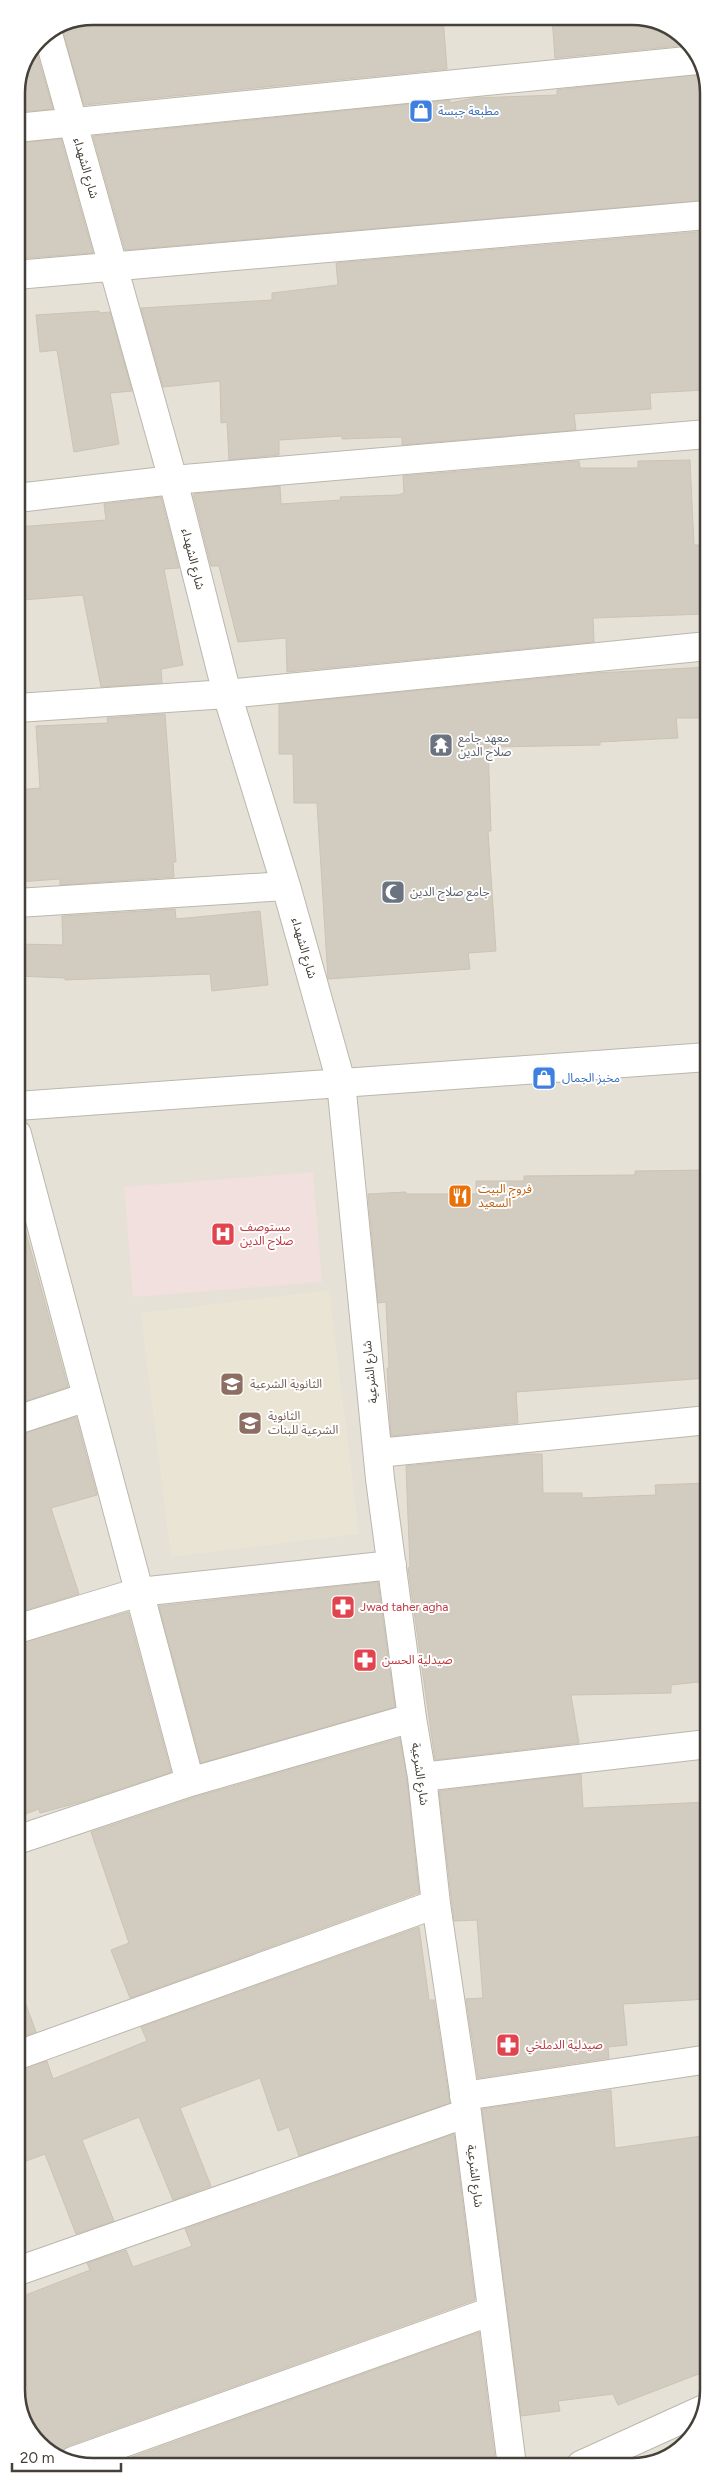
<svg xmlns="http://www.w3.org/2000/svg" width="725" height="2483" font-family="Figtree,'Noto Sans Arabic',sans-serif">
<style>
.residential{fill:#e5e1d7}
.education{fill:#e9e4d4}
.medical{fill:#f1e0dd}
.building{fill:#d2cbbf;stroke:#ccc3b3}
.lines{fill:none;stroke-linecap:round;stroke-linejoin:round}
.minor-casing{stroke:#bcb7ac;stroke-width:30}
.minor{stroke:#fff;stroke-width:28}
.labels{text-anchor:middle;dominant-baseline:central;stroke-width:4;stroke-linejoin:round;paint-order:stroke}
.shop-label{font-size:12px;fill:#366cbe;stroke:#fff;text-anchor:start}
.street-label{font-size:12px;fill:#454038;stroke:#fff}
.worship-label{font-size:12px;fill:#5b616d;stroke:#fff;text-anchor:start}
.food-label{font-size:12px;fill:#c56008;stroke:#fff;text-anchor:start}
.health-label{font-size:12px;fill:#be3a42;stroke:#fff;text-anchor:start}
.education-label{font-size:12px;fill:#785e54;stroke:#fff;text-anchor:start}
.rim{fill:none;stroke:#454038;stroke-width:2.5}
</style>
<rect width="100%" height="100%" fill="#f2efe8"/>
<path class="residential" d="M93,16L642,17L668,28L707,162L708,1070L17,1106L16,92L39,38Z
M708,1071L709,2391L690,2441L648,2465L87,2467L42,2448L18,2406L17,1110Z"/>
<path class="education" d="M329,1290L359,1534L171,1557L141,1313Z"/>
<path class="medical" d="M313,1172L322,1282L133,1297L124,1187Z"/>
<path class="building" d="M92,16L443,17L447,69L84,105L62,29Z
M552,17H642L683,35L689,45L555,58Z
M35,47L53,109L16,112V92Z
M705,73L707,77V200L125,250L93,136L450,100V103L474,98L557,95V90Z
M61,139L93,253L16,259V143Z
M707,231V326H702L705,390L650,393L651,409L574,414L576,430L402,445V437L342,439V436L279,440V455L229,460L227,422L221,423L220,381L163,387L141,308L272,300V293L338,285L336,263Z
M99,311V313L110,312L132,391L110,393L119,444L74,452L57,350L40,352L36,315Z
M690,460L694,545H702L705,614L593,618L594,642L287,672L286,638L238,642L219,566H211L193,494L280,486L281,504L341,500L340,497L398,495L404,493L403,476L579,461L580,468H638V461Z
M161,497L179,568L164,569L183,665L161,669L162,683L101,687L83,595L23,600L18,527L106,520L104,504Z
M708,667L707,718H676L678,738L600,742V745L488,747L491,831H488L496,951L468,953L470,969L328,979L317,803H294L293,754H279V704L596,673Z
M165,714L176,862H173L174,877L60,885V879L17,882V790L40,788L36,726L108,723L107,718Z
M175,909L176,919L260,911L268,985L212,991L210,974L65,980V978L17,976V944L63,945L62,916Z
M708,1170V1378L516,1392L518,1423L391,1436L387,1368H389L386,1302L378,1303L368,1194L406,1192V1194H476V1181H524V1176L635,1175V1171Z
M25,1229L68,1387L17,1404V1230Z
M76,1417L97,1495L51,1508L79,1594L17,1613V1435Z
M523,1454H542L543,1493H582V1498L656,1495L655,1485L707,1483L708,1681L671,1685V1693L571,1695L579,1743L435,1760L408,1568L410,1567L406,1466Z
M378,1582L395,1707L201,1763L159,1606Z
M128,1612L171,1772L81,1802L40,1813L39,1809L17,1817V1644Z
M400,1738L407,1779L419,1893L130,1998L111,1950L129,1943L91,1832L195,1797Z
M581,1774L583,1808L708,1802V1999L623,2004L627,2045L608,2047L609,2058L478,2078L466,1999L483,1998L477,1920L454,1921L439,1791Z
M419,1927L429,2000H434L450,2103L299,2156L289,2127L278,2131L260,2078L180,2108L211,2186L173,2200L139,2117L82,2140L114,2221L76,2234L45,2154L18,2164V2070L47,2061L53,2079L147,2041L141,2027Z
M21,1991L36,2032L18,2039V1992Z
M611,2090L615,2148L709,2135V2370L618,2405L613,2394L558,2401L560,2411L521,2416L482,2109Z
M454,2134L475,2300L68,2446L59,2455L42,2448L18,2406V2392L28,2389L18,2359V2298L90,2270L87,2263L126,2250L133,2267L192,2246L185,2229Z
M479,2332L496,2466H120L118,2462Z"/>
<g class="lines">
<g class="minor-casing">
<path id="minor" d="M48,34L173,480L227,694L286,886L341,1082L380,1479L412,1718L422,1777L436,1904L467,2113L512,2466
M16,128L697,60
M16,275L707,215
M17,498L173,480L707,434
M17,708L227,694L708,646
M17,903L286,886
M17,1106L708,1057
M17,1134L190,1782
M17,1420L87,1397
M378,1453L708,1420
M17,1629L139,1592L392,1565
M422,1777L708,1744
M17,1840L190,1782L412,1718
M18,2055L436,1904
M464,2096L709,2059
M18,2271L467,2113
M73,2461L492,2311
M581,2465L702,2410"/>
</g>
<use href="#minor" class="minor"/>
</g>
<defs>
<g id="shop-square" transform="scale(1.25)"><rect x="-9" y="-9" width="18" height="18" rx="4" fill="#3f7fe0" stroke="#fff"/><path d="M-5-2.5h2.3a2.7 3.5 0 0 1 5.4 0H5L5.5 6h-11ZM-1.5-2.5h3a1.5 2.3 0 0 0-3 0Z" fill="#fff"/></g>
<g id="temple-square" transform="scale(1.25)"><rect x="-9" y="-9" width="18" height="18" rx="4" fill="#6b7280" stroke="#fff"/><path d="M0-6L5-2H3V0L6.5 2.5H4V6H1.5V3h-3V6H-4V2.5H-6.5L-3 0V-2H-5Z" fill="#fff"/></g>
<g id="mosque-square" transform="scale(1.25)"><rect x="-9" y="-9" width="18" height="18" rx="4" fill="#6b7280" stroke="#fff"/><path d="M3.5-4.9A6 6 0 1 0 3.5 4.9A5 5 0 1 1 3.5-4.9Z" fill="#fff"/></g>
<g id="restaurant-square" transform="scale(1.25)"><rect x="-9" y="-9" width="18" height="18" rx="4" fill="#e8710a" stroke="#fff"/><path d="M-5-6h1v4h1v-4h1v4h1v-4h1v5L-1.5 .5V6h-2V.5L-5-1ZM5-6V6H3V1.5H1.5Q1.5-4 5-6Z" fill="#fff"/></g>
<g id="hospital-square" transform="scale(1.25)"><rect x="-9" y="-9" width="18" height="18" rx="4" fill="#e0444e" stroke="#fff"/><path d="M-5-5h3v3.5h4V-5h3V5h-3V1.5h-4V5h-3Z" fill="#fff"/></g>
<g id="school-square" transform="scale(1.25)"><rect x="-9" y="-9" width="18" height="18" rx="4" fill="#8d6e63" stroke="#fff"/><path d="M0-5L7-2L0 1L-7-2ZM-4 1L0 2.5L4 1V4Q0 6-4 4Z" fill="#fff"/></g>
<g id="pharmacy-square" transform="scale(1.25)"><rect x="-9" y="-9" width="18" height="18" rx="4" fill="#e0444e" stroke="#fff"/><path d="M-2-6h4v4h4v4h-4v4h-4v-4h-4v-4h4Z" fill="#fff"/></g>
</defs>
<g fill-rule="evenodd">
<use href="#shop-square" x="421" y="111"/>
<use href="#temple-square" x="441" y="745"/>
<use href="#mosque-square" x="393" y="892"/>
<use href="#shop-square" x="544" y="1078"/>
<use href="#restaurant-square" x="460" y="1196"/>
<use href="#hospital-square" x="223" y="1234"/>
<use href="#school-square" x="232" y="1384"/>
<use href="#school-square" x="250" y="1423"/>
<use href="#pharmacy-square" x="343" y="1607"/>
<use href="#pharmacy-square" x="365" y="1660"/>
<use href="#pharmacy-square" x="508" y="2045"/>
</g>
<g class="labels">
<g class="shop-label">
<text x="438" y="111">مطبعة جبسة</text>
<text x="562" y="1078">مخبز الجمال</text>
</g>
<g class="street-label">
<text transform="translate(86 168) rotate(74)">شارع الشهداء</text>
<text transform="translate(193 559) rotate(76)">شارع الشهداء</text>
<text transform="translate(304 948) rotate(74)">شارع الشهداء</text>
<text transform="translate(370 1372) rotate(-96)">شارع الشرعية</text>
<text transform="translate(420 1774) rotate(82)">شارع الشرعية</text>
<text transform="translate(475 2176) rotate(83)">شارع الشرعية</text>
</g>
<g class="worship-label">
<text x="458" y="738">معهد جامع<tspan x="458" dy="14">صلاح الدين</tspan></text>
<text x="410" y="892">جامع صلاح الدين</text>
</g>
<g class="food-label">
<text x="478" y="1189">فروج البيت<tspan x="478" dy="14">السعيد</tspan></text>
</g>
<g class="health-label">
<text x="240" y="1227">مستوصف<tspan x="240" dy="14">صلاح الدين</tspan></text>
<text x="360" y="1607">Jwad taher agha</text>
<text x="382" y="1660">صيدلية الحسن</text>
<text x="526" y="2045">صيدلية الدملخي</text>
</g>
<g class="education-label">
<text x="250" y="1384">الثانوية الشرعية</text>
<text x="268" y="1416">الثانوية<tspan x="268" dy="14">الشرعية للبنات</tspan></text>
</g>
</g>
<path d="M0 0H725V2483H0ZM93 25H632A68 68 0 0 1 700 93V2390A68 68 0 0 1 632 2458H93A68 68 0 0 1 25 2390V93A68 68 0 0 1 93 25Z" fill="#fff" fill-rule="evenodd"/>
<path class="rim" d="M93 25H632A68 68 0 0 1 700 93V2390A68 68 0 0 1 632 2458H93A68 68 0 0 1 25 2390V93A68 68 0 0 1 93 25Z"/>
<path d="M12 2463v8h109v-8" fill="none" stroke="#454038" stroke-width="2.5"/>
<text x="20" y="2463" font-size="15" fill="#454038" stroke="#ffffff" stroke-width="4" paint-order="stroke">20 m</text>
</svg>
